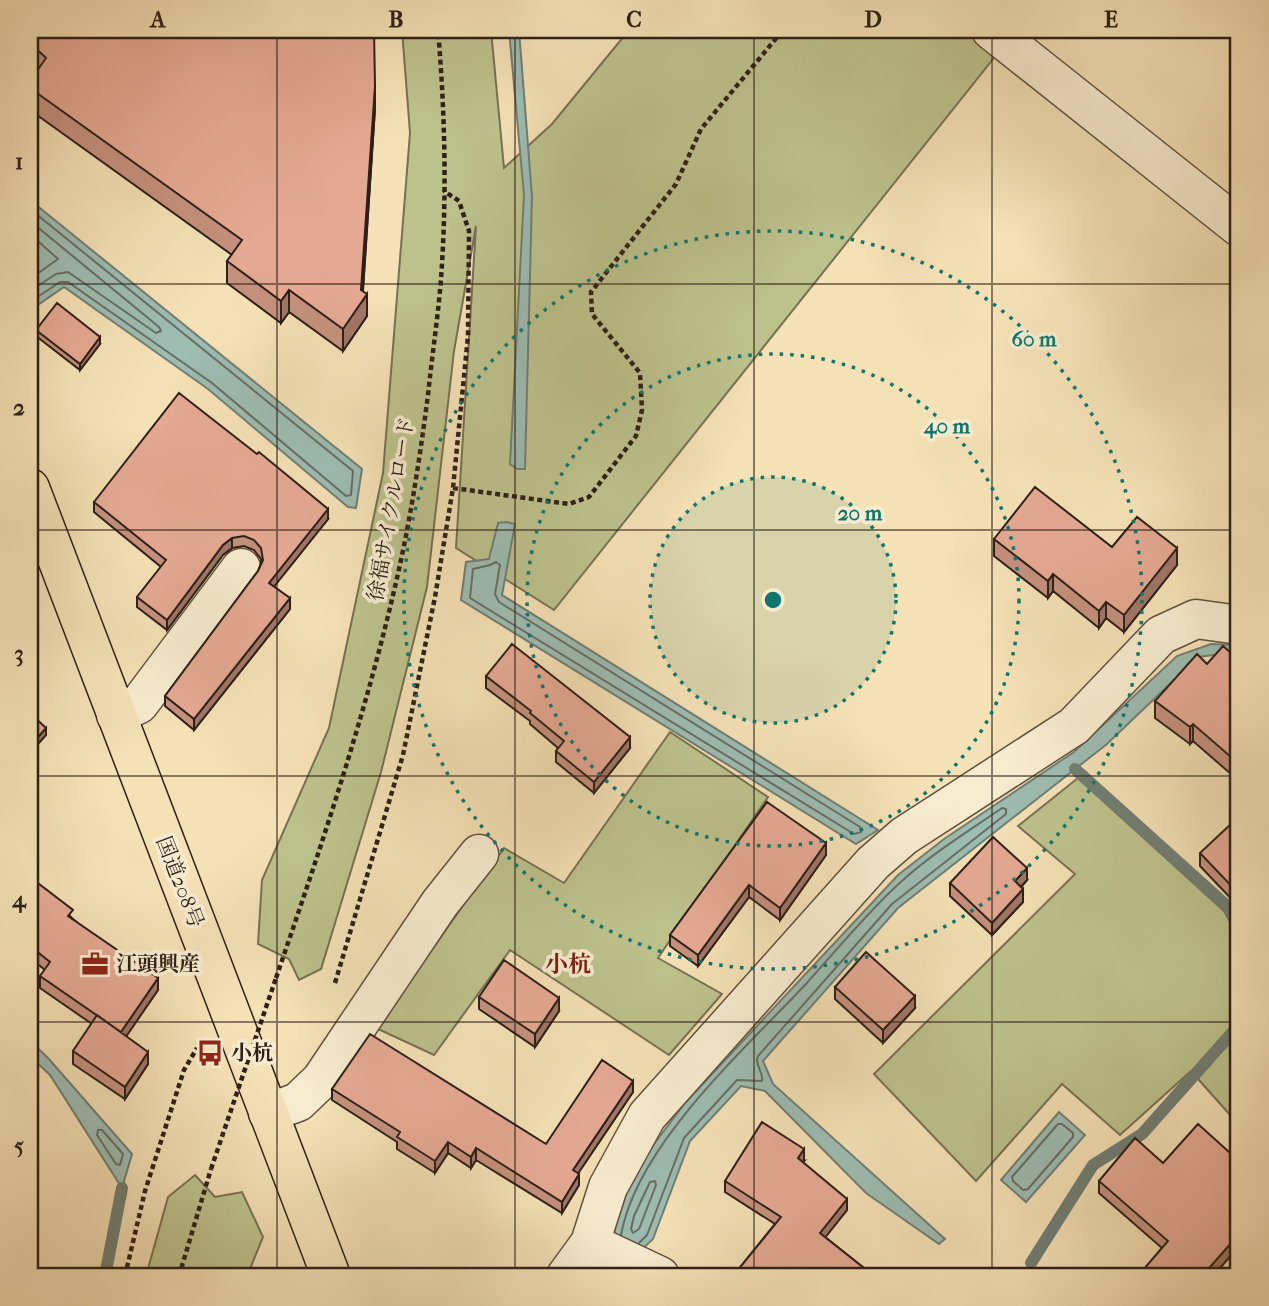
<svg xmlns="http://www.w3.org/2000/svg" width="1269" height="1306" font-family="'IM FELL French Canon','Noto Serif JP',serif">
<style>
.green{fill:#bdc28d;stroke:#767152;stroke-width:2}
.water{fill:#9dbcb2;stroke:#717e74;stroke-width:2}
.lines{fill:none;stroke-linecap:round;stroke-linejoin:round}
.shore{stroke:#666e64;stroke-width:2}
.stream{stroke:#717e74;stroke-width:12}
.street-casing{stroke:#60503f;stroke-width:41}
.highway-casing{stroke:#2e2017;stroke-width:41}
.path{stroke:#2e2017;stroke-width:4.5;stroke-dasharray:5 3.5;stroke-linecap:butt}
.street{stroke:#f8ecd0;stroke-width:38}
.highway{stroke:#f5e1b6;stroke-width:38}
.path-bridge{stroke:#2e2017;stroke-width:4.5;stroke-dasharray:5 3.5;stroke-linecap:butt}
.wall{fill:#c5917e;stroke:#2e2017;stroke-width:2}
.shaded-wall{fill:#a07667;stroke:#2e2017;stroke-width:2}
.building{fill:#e5a993;stroke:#2e2017;stroke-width:2}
.grid{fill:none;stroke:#2e2017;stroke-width:2;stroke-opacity:0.55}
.ring{fill:none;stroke:#0f766e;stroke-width:3.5;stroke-dasharray:3.5 7}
.labels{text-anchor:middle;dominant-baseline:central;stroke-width:7;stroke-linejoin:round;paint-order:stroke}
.street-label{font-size:21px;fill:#2e2017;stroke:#f8ecd0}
.poi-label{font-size:21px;font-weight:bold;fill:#2e2017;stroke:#f8ecd0;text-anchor:start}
.neighbourhood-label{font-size:23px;font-weight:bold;fill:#7a1f14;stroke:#f8ecd0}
.centre{fill:#0f766e;stroke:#f8ecd0;stroke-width:3.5}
.ring-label{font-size:21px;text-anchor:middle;font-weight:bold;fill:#0f766e;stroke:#f8ecd0;stroke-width:7;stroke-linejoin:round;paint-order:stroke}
.neatline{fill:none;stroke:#2e2017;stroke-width:2.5}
.grid-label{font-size:23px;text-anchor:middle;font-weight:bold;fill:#2e2017}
</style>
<rect width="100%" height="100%" fill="#f5e1b6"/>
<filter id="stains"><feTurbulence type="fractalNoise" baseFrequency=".00286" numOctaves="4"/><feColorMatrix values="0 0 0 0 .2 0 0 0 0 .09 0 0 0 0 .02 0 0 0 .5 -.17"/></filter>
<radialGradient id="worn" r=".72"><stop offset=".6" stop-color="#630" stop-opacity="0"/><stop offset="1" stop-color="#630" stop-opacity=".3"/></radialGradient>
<path class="green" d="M402,30H491L504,168L552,124L629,30H965L997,54L554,610L456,548L476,226L454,351L427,587L381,772L321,969L299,980L289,959L258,944L262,880L329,728L383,473L410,133Z
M670,732L768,797L658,958L722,994L669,1055L510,950L434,1055L376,1028L504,848L564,883Z
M1078,778L1224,911L1239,938V1125L1191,1071L1120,1135L1062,1084L976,1181L874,1074L1075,874L1018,826Z
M195,1175L215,1197L242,1192L263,1237L247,1276H146L168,1197Z"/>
<path class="water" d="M509,30H519L532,197L525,469H517L510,464L524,195Z
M30,200L362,469L356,508L348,507L208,389L64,287L35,307L30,316Z
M507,522L515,524L502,595L878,830L856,844L461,600L466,562L489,559L498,523Z
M1211,644L1235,645L1239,649V661L1229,653L1198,657L1107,744L898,908L763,1061L773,1084L945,1239L939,1244L866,1193L765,1091L741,1086L690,1141L653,1239L637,1254L630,1276H600L609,1265L618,1211L645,1156L685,1103L898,875L944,839L1074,752L1177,656Z
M30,1041L48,1058L132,1154L122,1188L50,1075L30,1056Z
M1059,1112L1085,1135L1026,1202L1001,1180Z"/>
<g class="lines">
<path class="shore" d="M30,209L353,471L351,495L346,496L212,383L68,282H60L30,302
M30,221L159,327L161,331L156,333L68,272L56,274L30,291
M30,234L58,259L30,279
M496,562L500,565L495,594L499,602L860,827L861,832L854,834L470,598L473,569L490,565Z
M1058,1124H1062L1073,1133V1137L1028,1189L1023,1190L1013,1181L1012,1177Z
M98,1130H102L123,1154L120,1165L116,1164L97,1135Z
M655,1181L656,1185L639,1229L633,1233L631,1229L634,1216L650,1182Z
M621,1235C637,1145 743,1051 805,985C836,951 869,910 903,880C933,853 969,831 1002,808L1006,809V814L892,904L758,1056C754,1065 764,1072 762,1081L737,1080L684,1138L647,1235L639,1243"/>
<path class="stream" d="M1075,769L1227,906L1239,927
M1031,1263L1093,1165L1142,1134L1239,1025
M105,1276L122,1188"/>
<g class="street-casing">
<path id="street" d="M991,30L1239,227
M116,715L139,704L241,568
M268,1113L298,1102L321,1080L440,903L479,854
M590,1243L660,1276
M566,1276L590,1243L608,1187L647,1116L873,863L904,836L1074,726L1161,635L1196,619L1239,625"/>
</g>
<g class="highway-casing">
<path id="highway" d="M30,488L331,1276"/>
</g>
<path class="path" d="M453,488L569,504L589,497L636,436L642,410L640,373L592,314L591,292L676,184L701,129L783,30
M276,978C321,847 366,714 397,578C411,517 420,456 428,395C432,356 438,317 441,279C447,196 445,112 438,30
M335,983L403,755L435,597L453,488L468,336L469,231L459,201L444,191
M125,1276L145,1191L184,1070L197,1048
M179,1276L211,1169"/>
<use href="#street" class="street"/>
<use href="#highway" class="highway"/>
<path class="path-bridge" d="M211,1169L276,978"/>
</g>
<path class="wall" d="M30,30L375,108L363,291L367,316L343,351L289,312L281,323L227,283V261L232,255L30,110V81L37,71L30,65Z
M36,330L100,344L80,370L36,336Z
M94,502L328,519L274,586L290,609L194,730L165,706V696L258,571L261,563V559L254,550L244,546L232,548L223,555L167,630L137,607V597L161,567L94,512Z
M994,539L1112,547L1177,565L1124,632L1106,618L1099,628L1053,591L1048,598L994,556Z
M1239,660V781L1193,741L1190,744L1155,718V701L1207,664Z
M486,676L630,748L594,793L556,762V751L558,748L530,724V721L486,688Z
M767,802L826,855L780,920L749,897L698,966L670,946V935Z
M1239,831V907L1200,866V853Z
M30,877L73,919L158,990L126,1036L148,1064L125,1099L73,1064V1051L92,1024L40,988V976L45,970L30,958Z
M1027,880L1021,887L1023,902L992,935L950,896V883Z
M835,987L915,1008L883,1043L835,999Z
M479,997L559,1011L535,1047L479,1009Z
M332,1089L546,1144L633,1092L578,1173L579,1185L562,1213L476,1160L471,1168L448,1153L435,1173L397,1149V1142L332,1100Z
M804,1161L803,1162L847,1210L825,1237L874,1276H733L775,1224L725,1192V1181Z
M1099,1181L1239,1246L1213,1276H1138L1162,1248L1099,1193Z"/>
<path class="shaded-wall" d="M375,86V108L362,302L367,294V316L343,351V329L361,290Z
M289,290V312L281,323V301Z
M100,337V344L80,370V364Z
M328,509V519L269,593V583Z
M232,538V548L223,555L167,630V620L223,545Z
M1177,548V565L1124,632V615Z
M1053,574V591L1048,598V581Z
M290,598V609L194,730V719Z
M1106,602V618L1099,628V611Z
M37,666V672L30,680V673Z
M1193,724V741L1190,744V727Z
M46,728V735L30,753V746Z
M630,737V748L594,793V782Z
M826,843V855L780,920V908Z
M1027,868V880L1015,893V881Z
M749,885V897L698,966V955Z
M1023,889V902L992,935V923Z
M158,978V990L121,1044V1032Z
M915,996V1008L883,1043V1030Z
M559,998V1011L535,1047V1034Z
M148,1052V1064L125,1099V1087Z
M633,1081V1092L573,1181V1170Z
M448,1142V1153L435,1173V1161Z
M476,1148V1160L471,1168V1157Z
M804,1149V1161L798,1169V1158Z
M579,1174V1185L562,1213V1202Z
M847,1199V1210L820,1244V1233Z
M1239,1234V1246L1213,1276H1202Z
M796,1268V1276H790Z"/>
<path class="building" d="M30,30H374L375,86L361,290L367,294L343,329L289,290L281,301L227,261L242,240L30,88V81L46,58L30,43Z
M57,303L100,337L80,364L36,330Z
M179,393L257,454L259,452L328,509L269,583L290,598L194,719L165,696L258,571L263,560L261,548L254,540L244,536L232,538L223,545L167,620L137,597L166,560L94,502Z
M1035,487L1112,547L1137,517L1177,548L1124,615L1106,602L1099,611L1053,574L1048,581L994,539Z
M512,644L630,737L594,782L556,751L564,741L530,713L531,711L486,676Z
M1223,646L1239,660V764L1193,724L1190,727L1155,701L1197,654L1207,664Z
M30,659L37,666L30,673Z
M30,713L46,728L30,746Z
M767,802L826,843L780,908L749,885L698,955L670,935Z
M1232,823L1239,831V894L1200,853Z
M993,837L1027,868L1015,881L1023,889L992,923L950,883Z
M30,877L73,910L68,916L158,978L121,1032L40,976L50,962L30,946Z
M866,952L915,996L883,1030L835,987Z
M504,960L559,998L535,1034L479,997Z
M97,1015L148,1052L125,1087L73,1051Z
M370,1034L546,1144L602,1060L633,1081L573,1170L579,1174L562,1202L476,1148L471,1157L448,1142L435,1161L397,1137L400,1132L332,1089Z
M762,1122L804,1149L798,1158L847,1199L820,1233L874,1276H806L796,1268L790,1276H733L781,1217L725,1181Z
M1198,1124L1239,1161V1234L1202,1276H1138L1168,1241L1099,1181L1135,1138L1163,1163Z
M485,1268L500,1276H480Z"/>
<path class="grid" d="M277,30V1276M515,30V1276M754,30V1276M992,30V1276M30,284H1239M30,530H1239M30,776H1239M30,1022H1239"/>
<circle cx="773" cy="600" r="123" fill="#0f766e" fill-opacity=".12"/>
<g class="ring">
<circle cx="773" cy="600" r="123"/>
<circle cx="773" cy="600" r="246"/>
<circle cx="773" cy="600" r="369"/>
</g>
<defs>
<g id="office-bare" transform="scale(2.1)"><path d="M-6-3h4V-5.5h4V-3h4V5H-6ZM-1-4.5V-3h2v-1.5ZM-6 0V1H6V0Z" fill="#8f2418" stroke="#f8ecd0" stroke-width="2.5" paint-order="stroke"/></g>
<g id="bus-bare" transform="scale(2.1)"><path d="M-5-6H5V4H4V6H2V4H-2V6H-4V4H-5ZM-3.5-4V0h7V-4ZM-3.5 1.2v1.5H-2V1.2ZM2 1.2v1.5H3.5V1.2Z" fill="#8f2418" stroke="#f8ecd0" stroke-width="2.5" paint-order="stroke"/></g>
</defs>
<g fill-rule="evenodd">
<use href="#office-bare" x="95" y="964"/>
<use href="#bus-bare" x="210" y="1053"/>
</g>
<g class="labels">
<g class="street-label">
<text transform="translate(391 509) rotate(-80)">徐福サイクルロード</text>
<text transform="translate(180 882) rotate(69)">国道208号</text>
</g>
<g class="poi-label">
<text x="116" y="964">江頭興産</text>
<text x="231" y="1053">小杭</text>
</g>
<g class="neighbourhood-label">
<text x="568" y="964">小杭</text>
</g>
</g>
<circle cx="773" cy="600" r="10" class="centre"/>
<g class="ring-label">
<text x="1034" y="346">60 m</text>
<text x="947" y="433">40 m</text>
<text x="860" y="520">20 m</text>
</g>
<rect width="1269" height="1306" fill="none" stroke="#f5e1b6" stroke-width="77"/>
<rect x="38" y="38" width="1192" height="1230" class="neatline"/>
<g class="grid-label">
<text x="158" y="27">A</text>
<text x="396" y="27">B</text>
<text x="634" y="27">C</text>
<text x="873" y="27">D</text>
<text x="1111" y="27">E</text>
<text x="19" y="169">1</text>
<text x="19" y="415">2</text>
<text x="19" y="661">3</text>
<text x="19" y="907">4</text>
<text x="19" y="1153">5</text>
</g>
<rect width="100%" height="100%" filter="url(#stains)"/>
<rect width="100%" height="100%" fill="url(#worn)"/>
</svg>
